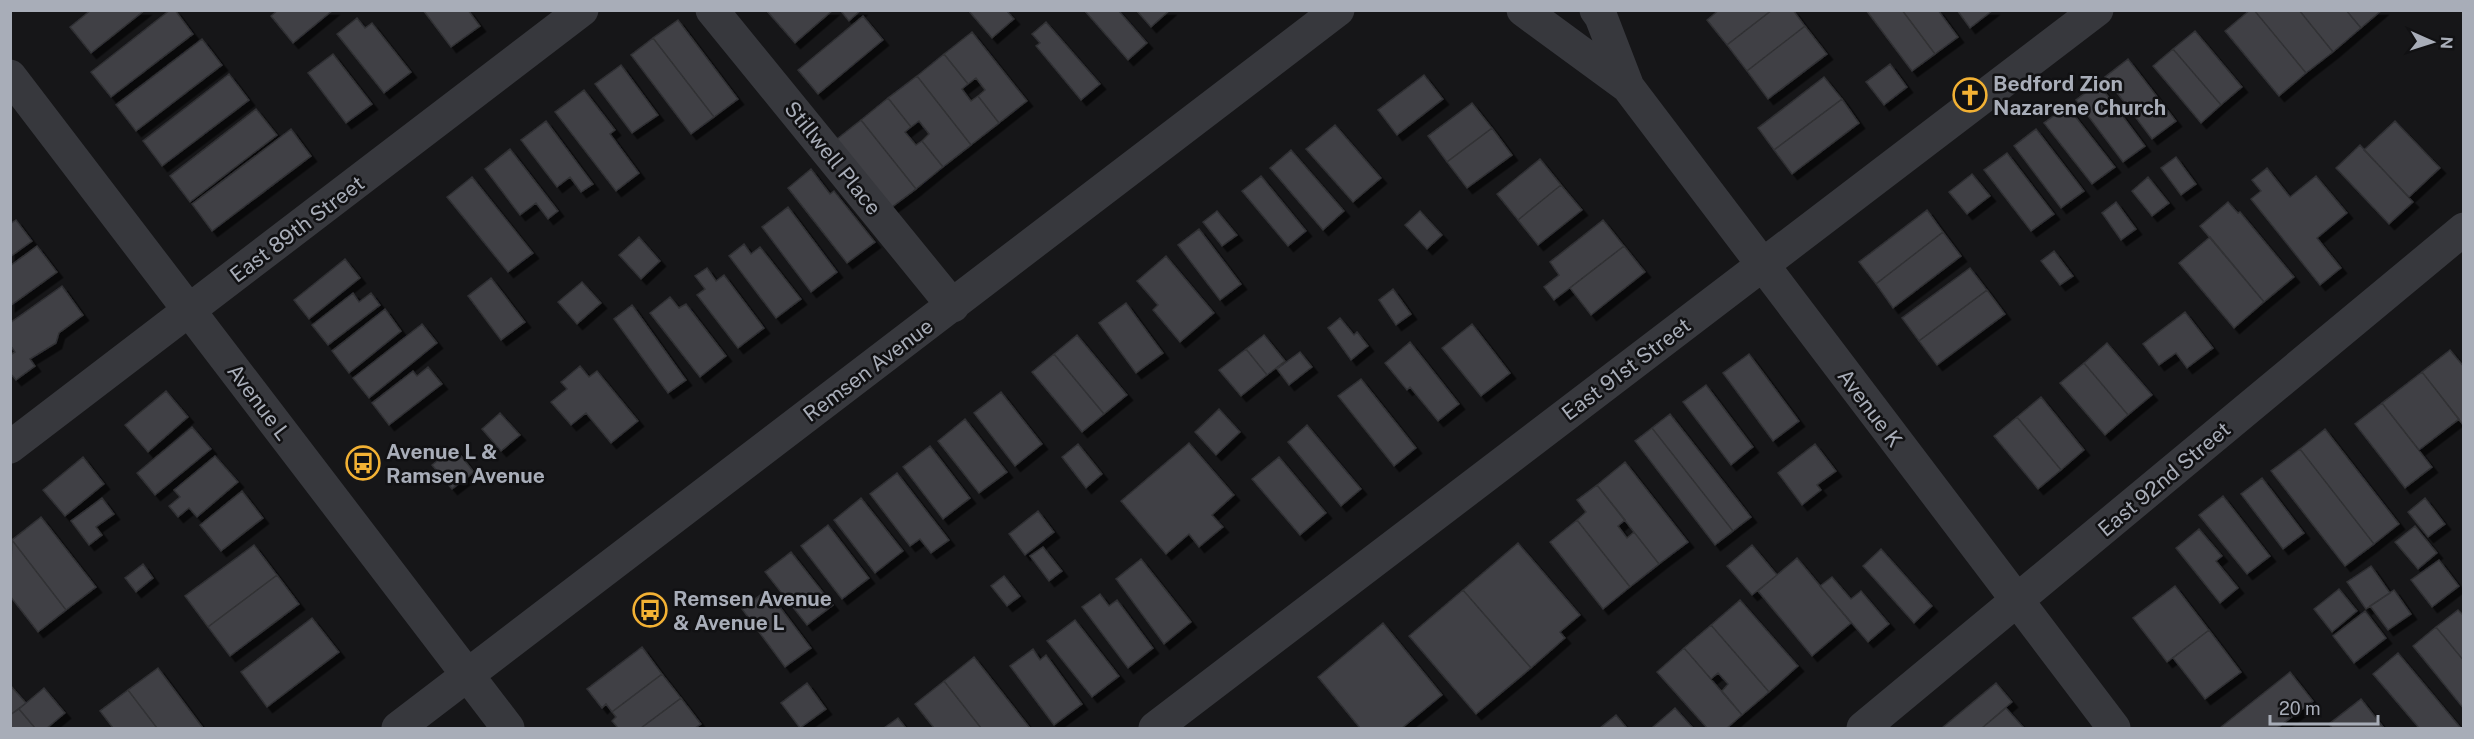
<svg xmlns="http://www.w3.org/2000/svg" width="2474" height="739" font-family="'Public Sans',sans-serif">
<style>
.building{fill:#404145;stroke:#303034;stroke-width:1.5;filter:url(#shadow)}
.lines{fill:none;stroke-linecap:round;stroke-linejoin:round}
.street{stroke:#37383d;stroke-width:33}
.labels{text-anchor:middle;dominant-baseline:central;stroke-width:5;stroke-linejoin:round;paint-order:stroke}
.poi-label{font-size:21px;font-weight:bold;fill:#a8adb8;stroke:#111113;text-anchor:start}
.street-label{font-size:21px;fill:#a8adb8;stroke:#111113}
</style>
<defs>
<filter id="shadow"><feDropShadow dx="5.5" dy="5.5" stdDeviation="0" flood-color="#0009"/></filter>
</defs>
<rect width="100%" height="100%" fill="#161618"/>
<path class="building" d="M91,10H145L91,53L70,27Z
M170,10H175L193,34L111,97L91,72Z
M278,10H333L293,43L271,16Z
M423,10H468L480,26L451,47Z
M766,10H833L795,43Z
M840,10H861L849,21Z
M968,10H1006L1014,19L992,38Z
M1084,10H1118L1147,43L1128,60Z
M1136,10H1170L1151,27Z
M1719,10H1772L1727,45L1707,20Z
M1772,10H1793L1805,26L1747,71L1727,45Z
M1866,10H1902L1935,54L1912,71Z
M1902,10H1938L1958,37L1935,54Z
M1957,10H1993L1970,28Z
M2250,10H2254L2306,73L2279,96L2225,31Z
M2254,10H2299L2333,52L2306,73Z
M2299,10H2346L2361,28L2333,52Z
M2346,10H2382L2361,28Z
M863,16L883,40L818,94L798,70Z
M357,18L365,28L372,23L411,72L384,93L337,34Z
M678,20L738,99L714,117L653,38Z
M1046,22L1100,84L1081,100L1036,46L1040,43L1032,34Z
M1805,26L1827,54L1768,99L1747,71Z
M2195,31L2242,87L2221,105L2173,49Z
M972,32L1027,101L999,123L978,96L985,90L976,78L968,84L944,54Z
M653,38L714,117L691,134L631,55Z
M202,39L222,65L136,131L116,105Z
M2173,49L2221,105L2201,123L2153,66Z
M333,54L372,104L346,123L308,73Z
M944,54L968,84L962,89L971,101L978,96L999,123L971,145L917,76Z
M2128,59L2176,121L2152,139L2105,77Z
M1890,64L1907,87L1884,105L1866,82Z
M621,65L658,115L632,133L595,84Z
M229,74L249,100L162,166L143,141Z
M1424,75L1443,99L1397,135L1378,110Z
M917,76L971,145L943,167L922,141L929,134L919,121L911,127L888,98Z
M1824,77L1842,99L1774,150L1758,128Z
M2098,83L2145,146L2123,162L2076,100Z
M584,90L615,130L610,134L639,173L616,191L555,112Z
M888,98L911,127L905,132L916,145L922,141L943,167L916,189L861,120Z
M1842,99L1859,123L1792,174L1774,150Z
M1472,103L1492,128L1447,162L1428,136Z
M2067,106L2115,167L2092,184L2044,123Z
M256,109L277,135L190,202L170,176Z
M861,120L916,189L888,210L833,142Z
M546,121L593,184L581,192L570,177L557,187L521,140Z
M2395,121L2440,168L2409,197L2364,150Z
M1335,125L1381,178L1353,202L1306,149Z
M1492,128L1512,155L1467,188L1447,162Z
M291,129L311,156L212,231L192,204Z
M2036,129L2084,191L2061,208L2014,146Z
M2360,145L2413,202L2389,224L2336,168Z
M510,149L558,211L548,219L536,203L520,215L485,169Z
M1291,150L1344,211L1323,230L1270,168Z
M2007,153L2054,214L2031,231L1984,170Z
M2176,157L2196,184L2181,195L2161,168Z
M1540,159L1561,185L1518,220L1497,194Z
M2267,168L2290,197L2316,176L2347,213L2317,238L2341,268L2320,285L2251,199L2261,191L2252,180Z
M811,169L830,194L834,191L875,242L847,263L788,188Z
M1972,174L1990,196L1967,214L1949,192Z
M1261,176L1306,231L1288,246L1242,191Z
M472,177L533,253L508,272L447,197Z
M2148,177L2169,203L2152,216L2132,191Z
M1561,185L1582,210L1538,245L1518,220Z
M2116,202L2136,229L2121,240L2102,213Z
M2228,202L2238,213L2240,212L2294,277L2264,302L2200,226Z
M788,207L837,272L811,292L762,227Z
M1927,210L1943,232L1876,284L1859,262Z
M1217,211L1237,235L1222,246L1203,222Z
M1420,211L1442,235L1427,249L1405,225Z
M16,220L32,241L10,257V224Z
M1603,220L1624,246L1554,300L1544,287L1559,275L1550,262Z
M1199,229L1241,284L1220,300L1178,245Z
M1943,232L1961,256L1893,308L1876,284Z
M639,237L660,261L641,279L619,255Z
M2210,237L2264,302L2234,328L2179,263Z
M744,244L751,254L760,247L801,299L776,318L729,256Z
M37,246L57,272L10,306V266Z
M1624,246L1645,272L1591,315L1570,288Z
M2054,251L2073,276L2060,285L2041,261Z
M1166,256L1214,313L1180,342L1153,310L1158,305L1137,281Z
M345,259L360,278L309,319L294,300Z
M707,268L716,281L724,275L764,328L738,348L697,295L705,289L695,276Z
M1970,268L1987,290L1919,341L1902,318Z
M491,278L525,322L501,340L468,296Z
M582,282L601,303L577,324L558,302Z
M62,286L83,315L59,333L56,343L30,359L35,366L16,380L10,373V355L15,352L10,345V323Z
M1393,289L1411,314L1396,325L1379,300Z
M1987,290L2005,314L1937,365L1919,341Z
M353,293L359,302L371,293L380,305L328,345L312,325Z
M670,297L679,308L686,304L726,356L700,377L650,313Z
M1126,303L1163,353L1136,373L1099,323Z
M632,305L686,380L668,393L614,319Z
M385,309L401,331L349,373L332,351Z
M2185,312L2213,348L2187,368L2176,353L2159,365L2143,344Z
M1340,318L1354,335L1357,332L1368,346L1351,360L1328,328Z
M422,324L437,343L369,398L353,378Z
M1472,324L1510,373L1481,396L1442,348Z
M1077,335L1127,395L1104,414L1054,354Z
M1264,335L1285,361L1267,375L1246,349Z
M1410,342L1459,404L1438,421L1410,387L1407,390L1385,363Z
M2107,343L2152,395L2128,415L2084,363Z
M1246,349L1267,375L1241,396L1219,370Z
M2450,350L2464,367V426L2422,372Z
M1300,352L1312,367L1289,385L1277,369Z
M1054,354L1104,414L1082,432L1032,372Z
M1749,354L1799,421L1773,441L1723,373Z
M2084,363L2128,415L2105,435L2060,383Z
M580,366L589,377L597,371L638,421L611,443L586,413L571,425L551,402L567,389L561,382Z
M428,367L442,384L389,425L372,403L413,371L417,376Z
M2422,372L2459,419L2419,450L2382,403Z
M1361,379L1416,448L1394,466L1338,396Z
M1706,385L1753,447L1731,465L1683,402Z
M166,391L188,417L148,452L125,425Z
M1001,392L1042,444L1015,466L974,413Z
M2041,397L2084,450L2061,470L2017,417Z
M2382,403L2432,467L2405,488L2355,424Z
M1219,409L1240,432L1216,455L1195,432Z
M500,413L520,435L501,451L482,429Z
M1670,414L1751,517L1733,531L1652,428Z
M2017,417L2061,470L2038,489L1994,436Z
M965,419L1007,472L979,493L938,441Z
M1307,425L1361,489L1341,506L1288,442Z
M192,427L211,449L155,495L137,473Z
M1652,428L1733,531L1715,545L1635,441Z
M2325,429L2399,524L2374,544L2300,449Z
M1189,443L1234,495L1212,515L1223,527L1199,547L1189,534L1166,554L1121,501Z
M1078,444L1102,474L1086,488L1062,457Z
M1815,444L1836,471L1817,485L1821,490L1802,505L1778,473Z
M930,446L970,498L943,519L903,467Z
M454,447L474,472L452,489L432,465Z
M2300,449L2374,544L2345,566L2271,471Z
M215,456L238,482L197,517L189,508L178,517L169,506L180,497L174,490Z
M83,457L104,484L65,516L43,490Z
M1279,457L1326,513L1300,535L1252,479Z
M1625,462L1688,542L1659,564L1597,485Z
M897,473L949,540L931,553L920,539L910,546L870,494Z
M2262,478L2304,533L2283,549L2241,494Z
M1597,485L1625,520L1618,526L1627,538L1634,532L1659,564L1630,587L1577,520L1586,512L1577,500Z
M242,491L263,518L221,551L200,525Z
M2223,496L2270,556L2247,574L2199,515Z
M102,498L114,514L96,527L102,535L89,545L71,521Z
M861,498L903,551L875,573L834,520Z
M2425,498L2445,524L2428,537L2408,512Z
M1038,511L1054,532L1025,555L1009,534Z
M41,517L96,587L66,610L12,540Z
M1577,520L1630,587L1603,609L1550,542Z
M828,525L869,578L842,599L801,546Z
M2415,526L2437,553L2418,569L2395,542Z
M2199,529L2222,556L2216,561L2238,588L2220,603L2176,548Z
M12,540L66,610L38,632L10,596Z
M1518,543L1580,615L1560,632L1565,638L1531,668L1463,590Z
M254,545L277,575L208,627L185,596Z
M1752,545L1777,575L1752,595L1727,566Z
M1043,547L1062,571L1049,581L1030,556Z
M1881,549L1932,606L1914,623L1863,566Z
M791,552L833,605L807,625L765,572Z
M1797,558L1851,623L1812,656L1758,591Z
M1141,559L1191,622L1164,644L1116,579Z
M2439,560L2459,586L2432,607L2411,580Z
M143,564L153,578L136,592L125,578Z
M2371,566L2390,593L2366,609L2347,582Z
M277,575L299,604L230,656L208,627Z
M1004,576L1020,596L1007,606L991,586Z
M1832,577L1851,599L1861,591L1889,624L1868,642L1820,586Z
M2175,586L2209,630L2167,662L2133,618Z
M2339,589L2357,611L2332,632L2314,609Z
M767,590L811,648L785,667L742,609Z
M1463,590L1531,668L1476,714L1409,636Z
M2394,590L2411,614L2388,630L2370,606Z
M1100,594L1109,606L1117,600L1153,648L1128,668L1082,607Z
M1740,600L1798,666L1769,692L1711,625Z
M2458,610L2464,616V661L2436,627Z
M2365,611L2386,638L2354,663L2333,636Z
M312,618L339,652L267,707L241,672Z
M1075,620L1119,676L1092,697L1047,641Z
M1383,623L1442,695L1402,728H1360L1318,677Z
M1711,625L1769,692L1742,715L1722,691L1728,684L1718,673L1711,679L1684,648Z
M2436,627L2464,661V709L2413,646Z
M2209,630L2241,672L2205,699L2173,658Z
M642,647L662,674L612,712L606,704L602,708L587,689Z
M1684,648L1742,715L1727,728H1707L1657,672Z
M1033,649L1040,660L1046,655L1082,704L1054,725L1010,666Z
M2398,653L2460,727L2458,728H2419L2373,674Z
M974,657L1030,728H981L944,681Z
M158,668L203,728H157L128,690Z
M2290,672L2313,701L2277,728H2223L2221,727Z
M662,674L681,698L641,728H618L612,721L616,717L612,712Z
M944,681L981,728H934L915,704Z
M807,683L826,709L800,728L781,703Z
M1996,683L2012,702L1982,728H1942Z
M10,685L26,703L10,715Z
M44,688L65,713L47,728H35L19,709Z
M128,690L157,728H113L100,711Z
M681,698L701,724L695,728H641Z
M2361,699L2384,728H2332L2329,724Z
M1675,708L1693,728H1655L1653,727Z
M2006,708L2024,728H1982Z
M19,709L35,728H10V715Z
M1616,715L1627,728H1600Z
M898,718L906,728H884Z"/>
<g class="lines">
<path class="street" d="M712,10L953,306
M1523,10L1628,87
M1596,10L1601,17L1628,87L2114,728
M10,76L508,728
M10,447L582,10
M398,728L1338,10
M1155,728L2097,10
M1863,728L2464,229"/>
</g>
<defs>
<g id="church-ring" transform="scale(1.725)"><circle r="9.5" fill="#111113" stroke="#f2b134" stroke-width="1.5"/><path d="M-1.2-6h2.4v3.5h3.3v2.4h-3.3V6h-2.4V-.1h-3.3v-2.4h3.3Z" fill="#f2b134"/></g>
<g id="bus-ring" transform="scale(1.725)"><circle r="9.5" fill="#111113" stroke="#f2b134" stroke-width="1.5"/><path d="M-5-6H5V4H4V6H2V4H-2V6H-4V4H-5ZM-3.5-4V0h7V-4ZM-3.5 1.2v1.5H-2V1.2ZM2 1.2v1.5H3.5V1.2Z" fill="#f2b134"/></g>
</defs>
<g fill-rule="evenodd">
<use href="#church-ring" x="1970" y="95"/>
<use href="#bus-ring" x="363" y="463"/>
<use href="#bus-ring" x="650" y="610"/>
</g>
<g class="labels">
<g class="poi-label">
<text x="1993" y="83">Bedford Zion<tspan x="1993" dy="24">Nazarene Church</tspan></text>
<text x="386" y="451">Avenue L &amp;<tspan x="386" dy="24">Ramsen Avenue</tspan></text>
<text x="673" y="598">Remsen Avenue<tspan x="673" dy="24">&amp; Avenue L</tspan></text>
</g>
<g class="street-label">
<text transform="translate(833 158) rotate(51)">Stillwell Place</text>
<text transform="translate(297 229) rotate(-37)">East 89th Street</text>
<text transform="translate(1626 369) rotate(-37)">East 91st Street</text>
<text transform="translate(868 370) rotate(-37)">Remsen Avenue</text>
<text transform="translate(259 402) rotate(53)">Avenue L</text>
<text transform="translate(1870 408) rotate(53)">Avenue K</text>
<text transform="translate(2164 479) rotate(-40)">East 92nd Street</text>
</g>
</g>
<rect width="2474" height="739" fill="none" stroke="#a8adb8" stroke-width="24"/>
<g transform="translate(2432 42) rotate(93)" stroke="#111113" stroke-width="4.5" paint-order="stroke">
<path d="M0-4.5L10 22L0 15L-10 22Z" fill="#a8adb8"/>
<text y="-9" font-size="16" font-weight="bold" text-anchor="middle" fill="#a8adb8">N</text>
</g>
<path d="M2270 715v9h108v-9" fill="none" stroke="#a8adb8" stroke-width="3"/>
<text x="2279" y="715" font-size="18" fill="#a8adb8" stroke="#111113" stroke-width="4.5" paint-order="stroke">20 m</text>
</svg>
